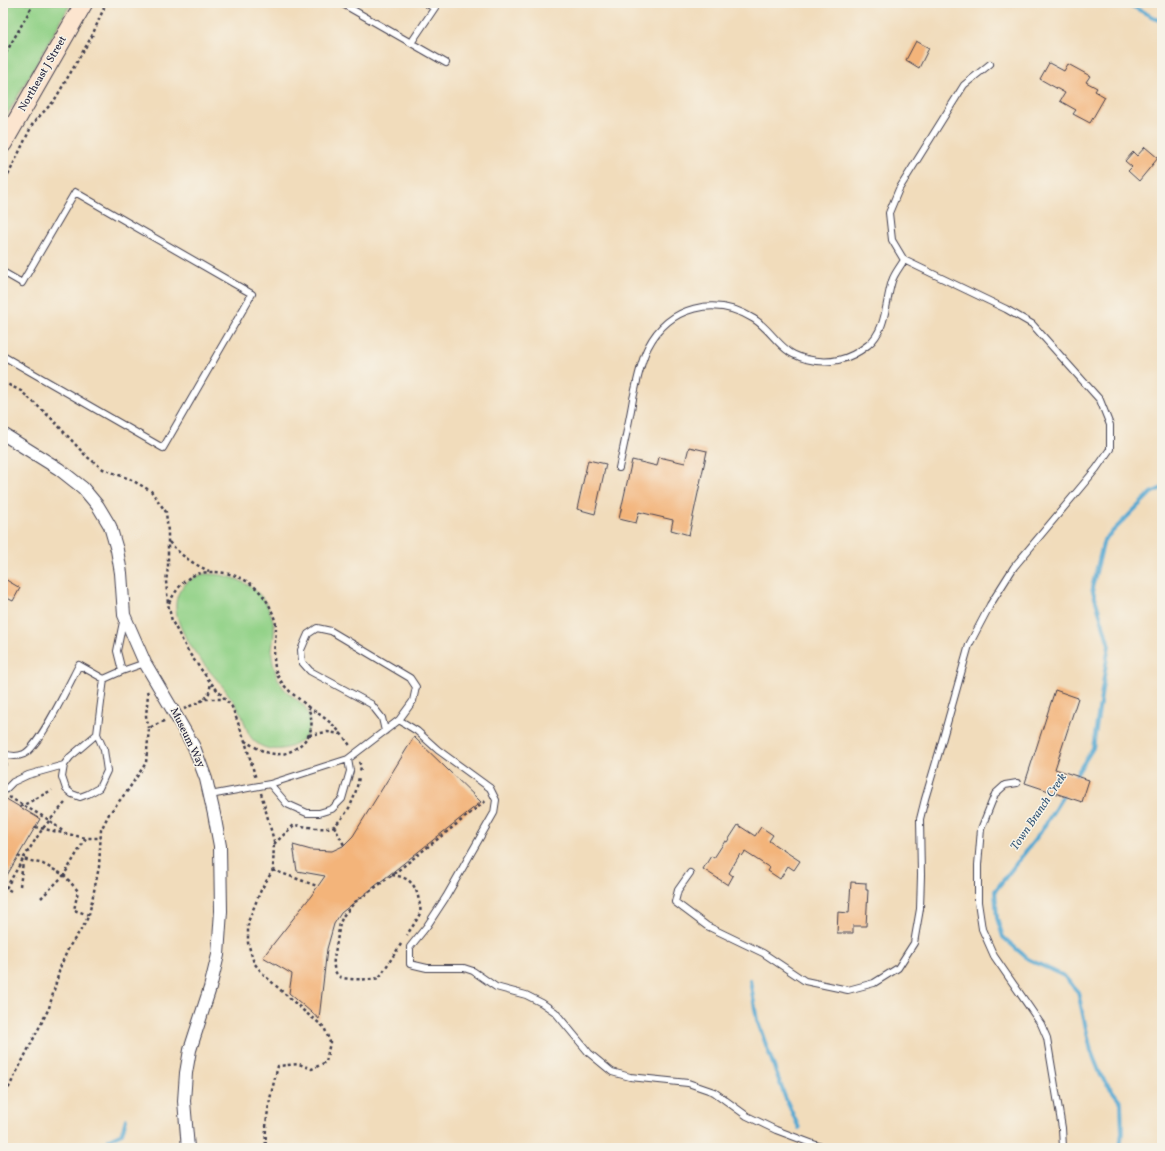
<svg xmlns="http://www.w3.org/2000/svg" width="1165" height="1151" font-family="Vollkorn,serif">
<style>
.green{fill:#93d288;stroke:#5a7a62}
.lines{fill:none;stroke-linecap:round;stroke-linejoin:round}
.stream{stroke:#57a8d1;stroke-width:4}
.building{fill:#f3b47a}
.lane-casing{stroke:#413e4e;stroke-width:8}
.street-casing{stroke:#413e4e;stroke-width:14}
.secondary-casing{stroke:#413e4e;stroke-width:19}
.path{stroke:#413e4e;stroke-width:2.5;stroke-dasharray:3 3;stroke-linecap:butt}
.lane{stroke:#fff;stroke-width:6}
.street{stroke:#fff;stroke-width:12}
.secondary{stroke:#fce5cf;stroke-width:17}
.labels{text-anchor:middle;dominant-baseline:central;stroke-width:3;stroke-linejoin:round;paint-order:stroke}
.street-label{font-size:11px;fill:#22223b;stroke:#f7f3e8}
.water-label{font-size:12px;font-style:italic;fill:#375877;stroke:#f7f3e8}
</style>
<rect width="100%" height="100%" fill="#f7f3e8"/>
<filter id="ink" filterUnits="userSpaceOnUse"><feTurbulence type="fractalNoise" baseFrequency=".025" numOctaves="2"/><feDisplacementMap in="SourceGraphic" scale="8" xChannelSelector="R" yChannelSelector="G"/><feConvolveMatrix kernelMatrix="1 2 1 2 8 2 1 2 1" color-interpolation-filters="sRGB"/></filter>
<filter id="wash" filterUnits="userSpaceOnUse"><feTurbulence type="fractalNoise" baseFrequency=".012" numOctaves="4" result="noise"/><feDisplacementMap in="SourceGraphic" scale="16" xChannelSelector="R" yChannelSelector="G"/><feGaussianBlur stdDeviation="0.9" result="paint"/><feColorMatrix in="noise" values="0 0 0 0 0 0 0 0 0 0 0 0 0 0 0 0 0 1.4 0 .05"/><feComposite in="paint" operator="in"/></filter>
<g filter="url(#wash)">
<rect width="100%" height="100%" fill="#f1dcbb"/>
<path class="green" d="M3,3H71L3,122Z
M203,574C238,573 267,589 274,625C275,633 273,641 272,649C271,658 274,667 277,676C279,683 285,691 291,695C295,699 301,702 305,707C311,717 311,732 302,740C289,750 272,753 258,744C248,738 246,726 242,716C239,710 235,703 231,698C223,685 212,675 203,663C181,635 155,591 203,574Z"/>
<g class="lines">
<path class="stream" d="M1126,3L1162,22
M1073,780L1093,748L1109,645L1092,588L1104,540L1151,493L1162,488
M1066,791L1040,833L995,891L997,918L1003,937L1028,959L1064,976L1078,992L1091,1051L1101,1076L1121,1102L1122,1132L1120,1148
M750,980L757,1020L785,1097L799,1128
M109,1148V1139L122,1133L126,1119"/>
</g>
<g id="blocks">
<path class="building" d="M916,41L929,48L919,68L906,60Z
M1049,63L1064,71L1068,64L1090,76L1086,82L1097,88L1095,91L1105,97L1090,123L1073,114L1076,110L1060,101L1065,93L1040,79Z
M1145,147L1158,158L1139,181L1128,171L1132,167L1125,161L1133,152L1137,156Z
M689,447L707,451L689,535L671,530L673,520L639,512L636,523L619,519L632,460L657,466L659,457L685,463Z
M588,460L606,464L595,514L577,509Z
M3,578L20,588L13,601L3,596Z
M1055,690L1078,698L1055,769L1089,780L1082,802L1025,783Z
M414,737L481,802L341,913L334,924L327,949L319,1019L289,993L292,974L263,957L311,896L325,876L297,871L293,845L311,850L332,851L343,846L353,836Z
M3,797L40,819L3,882Z
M738,825L755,836L761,827L773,835L769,841L800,861L794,870L788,866L780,879L768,871L770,868L745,852L742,856L740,854L729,873L733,876L728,885L703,869L711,856L714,858L725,841L727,842Z
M851,882L866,883V890H868L866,926H853V933H837L838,912L849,913Z"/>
</g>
</g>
<g filter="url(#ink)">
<use href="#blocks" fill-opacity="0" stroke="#413e4e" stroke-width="1"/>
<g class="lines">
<g class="lane-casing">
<path id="lane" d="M341,3L411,43L438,3
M426,3L434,8
M411,43L446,63
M3,272L22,283L75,192L252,294L163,448L3,356
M619,468C624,445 629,422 633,399C637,382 640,363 648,347C669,306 715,295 754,319C767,327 775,341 787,350C792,355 799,357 806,359C830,365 849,360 868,345C887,329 885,303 892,281C894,274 900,267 904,260
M122,671L117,651L124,617
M399,720L417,731L438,750L490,788L496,800L494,813L446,897L427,926L410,947V964L427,968H464L473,971L496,987L526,995L542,1003L555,1012L589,1053L612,1072L630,1077L688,1083L714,1092L747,1116L776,1130L824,1148
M97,734L70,757L64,765L62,777L66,789L72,794L80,797L88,794L99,788L107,771L104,750L97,734L104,679
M3,753C9,756 17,757 24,754C40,746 69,684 79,665L104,679L122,671L145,663
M348,759L399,720L413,701L416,687L410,678L331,631L317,628L308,634L301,650L302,662L310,671L371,704L382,718L385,731
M1017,783L1005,785L995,794L981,829L978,865V902L982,929L994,956L1041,1024L1047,1038L1062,1128L1063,1148
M3,792L13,782L28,775L64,765
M210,795L270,784L287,804L307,813H319L332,809L342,799L350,771L348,759L270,784
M690,873L678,890L675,902L707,926L763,953L805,981L848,990L874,983L898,968L914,943L920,909L921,875L920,819L925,799L939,752L969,645L990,605L1014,567L1096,469L1110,449V425L1100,400L1032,324L1006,309L904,260L892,240L889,213L899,189L964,85L990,64"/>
</g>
<g class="street-casing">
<path id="street" d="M3,434L59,469L83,488L98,506L110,526L117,550L121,573L124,615L145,663L175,714L194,747L206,779L214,814L220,846L221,911L218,955L210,988L190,1050L186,1073L184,1101L188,1148"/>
</g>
<g class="secondary-casing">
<path id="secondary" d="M3,144L84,3"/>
</g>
<path class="path" d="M3,58L34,3
M3,186L33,123L54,101L92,36L106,3
M3,382L21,391L52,419L86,456L103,469L130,479L151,491L166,512L168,532V568L166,581L168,604L172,621L189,653L211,683L232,707L245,741L256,779
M169,542C183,557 190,562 209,571
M169,603C180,583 190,571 215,572C242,573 264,589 273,614C274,618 276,622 276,626C276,642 271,659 277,674C281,684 290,692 299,699C301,701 306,704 308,707C309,709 309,711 310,713C315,730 307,742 293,750C276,760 259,750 245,741
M147,691L148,694L146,716L149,728
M205,699L209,693L211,683
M308,707C328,719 338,728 351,747
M184,709L205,699H225
M309,735L327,732L342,734
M359,762L361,766L360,772
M3,770L7,763
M261,793L274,841L273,870L261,890L248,922V943L254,963L265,976L305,1012L324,1027L330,1042L326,1062L312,1069L299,1064L278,1066C271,1093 264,1120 266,1148
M9,797L49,820L65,833
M20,807L52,790
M334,826L344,845
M35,827L86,838
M274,844L294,825C304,826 326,831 334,826C337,824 339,821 341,819C352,807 356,793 359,777
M18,856L23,859
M273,870L317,886
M392,875C409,877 416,884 419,901C420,905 421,910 420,913C417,921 411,928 407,935
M20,886L23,862
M3,887L11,891
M6,888L23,859
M41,898L64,875L43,864L23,859L43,828L65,803
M89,915L74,910L78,891L64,875L86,838H101
M401,944L379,978C373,980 347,980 340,977C334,973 333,965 334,959L340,923L343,916L355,902L391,876L487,800
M3,1099L49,1008L61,965L69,947L83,927L89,915L99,867L101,830L109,814L128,790L146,763L149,728L166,720"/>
<use href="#lane" class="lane"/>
<use href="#street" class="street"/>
<use href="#secondary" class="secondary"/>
</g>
</g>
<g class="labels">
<g class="street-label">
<text transform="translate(43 74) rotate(-60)">Northeast J Street</text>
<text transform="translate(187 738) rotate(64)">Museum Way</text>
</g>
<g class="water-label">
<text transform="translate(1039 812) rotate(-56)">Town Branch Creek</text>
</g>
</g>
<rect width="1165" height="1151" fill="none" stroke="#f7f3e8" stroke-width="16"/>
</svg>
